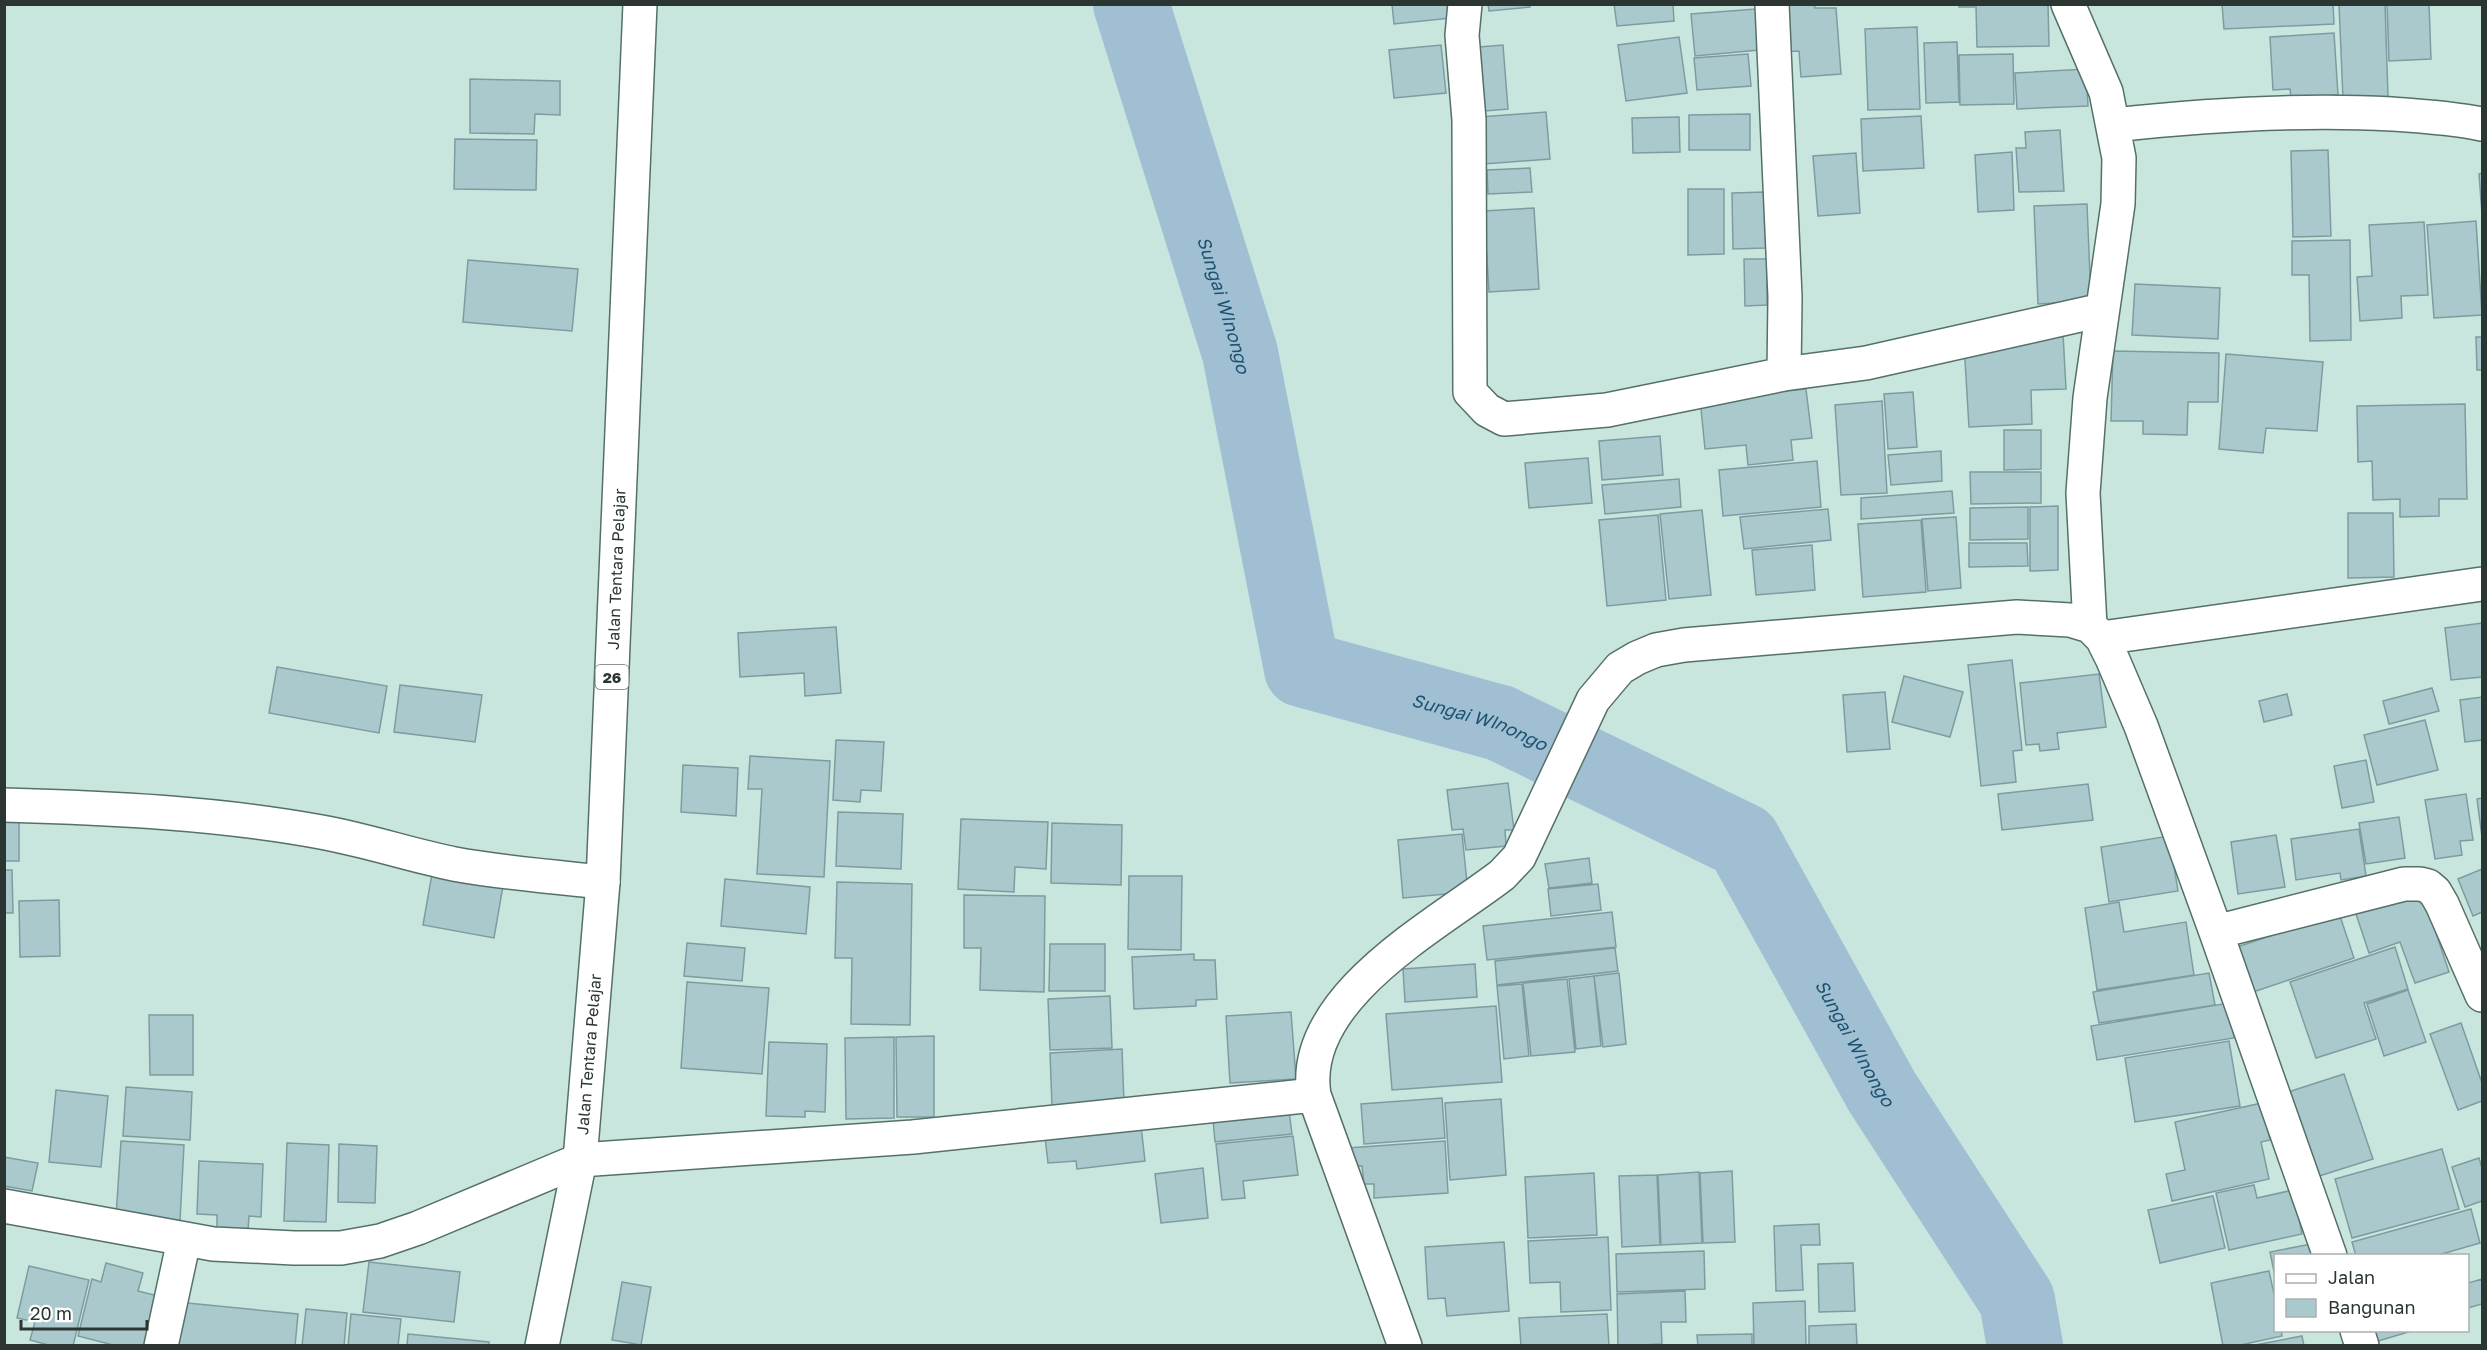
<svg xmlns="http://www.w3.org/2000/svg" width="2487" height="1350" font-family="'Golos Text',sans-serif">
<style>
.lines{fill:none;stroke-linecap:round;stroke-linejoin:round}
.river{stroke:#a0bfd3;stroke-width:76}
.building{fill:#aac9cd;stroke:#7e9ca0;stroke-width:1.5}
.street-casing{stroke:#557068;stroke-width:36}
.primary-casing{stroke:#557068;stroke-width:36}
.street{stroke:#fff;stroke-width:33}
.primary{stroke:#fff;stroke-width:33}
.labels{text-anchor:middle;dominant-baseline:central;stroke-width:4.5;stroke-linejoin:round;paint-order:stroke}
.shield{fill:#fff;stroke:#6b7270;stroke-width:1.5}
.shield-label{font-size:15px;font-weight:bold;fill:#2b3633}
.street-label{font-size:16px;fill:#2b3633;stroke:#fff}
.water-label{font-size:18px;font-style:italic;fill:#1d5370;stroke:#fff}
</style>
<rect width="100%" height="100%" fill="#c8e6de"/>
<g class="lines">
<path class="river" id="s1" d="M1131,4L1240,353L1302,669L1500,723L1743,841L1882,1092L2017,1300L2025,1346"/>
</g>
<path class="building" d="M1392,4H1459L1460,17L1394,24Z
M1488,4H1530V7L1489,11Z
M1614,4H1673L1674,21L1617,26Z
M1776,4H1814L1815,8H1836L1841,74L1801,77L1799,51L1779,52Z
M1959,4H2048L2049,46L1977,47L1976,7H1959Z
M2222,4H2333L2334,24L2224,29Z
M2339,4H2385L2388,97L2343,99Z
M2387,4H2429L2431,59L2389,61Z
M1756,9L1759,50L1695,56L1691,14Z
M1917,27L1920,109L1868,110L1865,29Z
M2334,33L2338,95L2291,98L2290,89L2273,90L2270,37Z
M1679,37L1687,93L1626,101L1618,45Z
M1957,42L1959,102L1926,103L1924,43Z
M1441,45L1446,93L1394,98L1389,50Z
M1503,45L1508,109L1473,112L1467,48Z
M1748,54L1751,86L1697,90L1694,58Z
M2013,54L2014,104L1960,105L1959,55Z
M2086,69L2088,106L2017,109L2015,73Z
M470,79L560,81V115L535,114L534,134L470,133Z
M1546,112L1550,159L1484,164L1480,117Z
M1750,114V150H1689V115Z
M1921,116L1924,168L1863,171L1861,119Z
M1679,117L1680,152L1633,153L1632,118Z
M2060,130L2064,191L2019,192L2016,148H2026L2025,132Z
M455,139L537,140L536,190L454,189Z
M2328,150L2331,236L2293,237L2291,151Z
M2012,152L2014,210L1978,212L1975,155Z
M1856,153L1860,213L1818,216L1813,156Z
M1530,168L1532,192L1488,194L1487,170Z
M2482,173V214L2479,174Z
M1688,189H1724V254L1688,255Z
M1765,192L1766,248L1733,249L1732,193Z
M2087,204L2091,301L2038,304L2034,206Z
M1534,208L1539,289L1489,292L1484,211Z
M2476,221L2482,315L2434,318L2427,225Z
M2424,222L2428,295L2401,296L2402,318L2360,321L2357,277L2372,276L2369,225Z
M2350,240L2351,340L2310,341L2309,275H2292V241Z
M1744,259H1767V305L1745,306Z
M468,260L578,269L572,331L463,322Z
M2135,284L2220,288L2218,339L2132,335Z
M2063,333L2066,389L2031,390L2032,424L1969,427L1964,344Z
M2476,337H2482V370H2477Z
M2113,351L2219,353L2218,402H2188L2187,435L2143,434V421H2111Z
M2226,354L2323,362L2317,431L2266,428L2263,453L2219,449Z
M1806,389L1812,438L1791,440L1793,460L1748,465L1746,445L1705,449L1700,399Z
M1913,392L1917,447L1888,449L1884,394Z
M1882,401L1887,493L1841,495L1835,405Z
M2465,404L2467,499H2439V516L2400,517V499L2373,500L2372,461L2358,462L2357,406Z
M2004,430H2041V469L2004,470Z
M1660,436L1663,475L1602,480L1599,441Z
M1941,451L1942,481L1891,485L1888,455Z
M1588,458L1592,503L1529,508L1525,463Z
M1817,461L1821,507L1723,516L1719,470Z
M1970,472H2041V503L1971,504Z
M1679,479L1681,507L1605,514L1602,485Z
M1952,491L1954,513L1861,519V498Z
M2058,506V570L2030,571V507Z
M2028,507V539L1970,540V508Z
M1828,509L1831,540L1744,549L1740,517Z
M1702,510L1711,595L1669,599L1660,514Z
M2348,513H2393L2394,577L2348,578Z
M1658,515L1666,600L1607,606L1599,520Z
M1956,517L1961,588L1928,591L1922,519Z
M1921,520L1926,592L1863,597L1858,524Z
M1969,543H2027L2028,566L1969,567Z
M1812,545L1815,590L1756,595L1752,550Z
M2482,623V677L2451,680L2445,628Z
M836,627L841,693L805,696L804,673L740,677L738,633Z
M2012,660L2022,750L2013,751L2016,782L1981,786L1968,665Z
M277,667L387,686L379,733L269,713Z
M2099,674L2106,727L2057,733L2059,749L2040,751L2039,744L2026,745L2020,683Z
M1904,676L1963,692L1950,737L1892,722Z
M400,685L482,695L475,742L394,732Z
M2432,688L2439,711L2389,724L2383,701Z
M1885,692L1890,749L1847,752L1843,695Z
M2287,694L2292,715L2264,722L2259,701Z
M2482,697V740L2465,742L2460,700Z
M2425,720L2438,770L2377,785L2364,735Z
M836,740L884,742L881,791L861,790L860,802L833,800Z
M750,756L830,761L824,877L757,874L762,789H748Z
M2366,760L2374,802L2342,808L2334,766Z
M683,765L738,768L736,816L681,812Z
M1508,783L1514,830H1505L1506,846L1466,850L1463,829L1452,830L1447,790Z
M2088,784L2093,820L2002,830L1998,794Z
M2466,794L2473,840L2460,841L2462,855L2435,859L2425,800Z
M2482,798V837L2477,799Z
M838,812L903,814L901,869L836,866Z
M4,816H19V861H4Z
M2399,817L2405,858L2366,864L2359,823Z
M961,819L1048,822L1046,869L1015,867L1014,892L958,889Z
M1052,823L1122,825L1121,885L1051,883Z
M2359,829L2366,876L2341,880L2340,873L2296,880L2291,839Z
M1462,834L1468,892L1403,898L1398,840Z
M2276,835L2285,887L2238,894L2231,842Z
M2169,836L2178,891L2109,902L2101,847Z
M1589,858L1592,883L1549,888L1545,864Z
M433,868L504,880L494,938L423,925Z
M2482,869V912L2473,916L2458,879Z
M4,870H12L13,913H4Z
M1129,876H1182L1181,950L1128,949Z
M725,879L810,887L806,934L721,926Z
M837,882L912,884L910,1025L851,1024L852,958H835Z
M1598,884L1601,910L1551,916L1548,889Z
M2421,888L2449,972L2415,983L2400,942L2369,953L2355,911Z
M964,895L1045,896L1044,992L980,990L981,948H964Z
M59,900L60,956L20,957L19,901Z
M2119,902L2124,932L2186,922L2194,975L2097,990L2085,908Z
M1612,912L1616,947L1487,960L1483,926Z
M2339,913L2354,958L2253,992L2237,947Z
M687,943L745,948L742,981L684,976Z
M1050,944H1105V991H1049Z
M2395,947L2408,989L2364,1003L2376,1039L2316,1058L2290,982Z
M1615,948L1618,971L1497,985L1495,961Z
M1194,954V960H1215L1217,999L1196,1000V1006L1134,1009L1132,957Z
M1475,964L1477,997L1405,1002L1403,969Z
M1619,973L1626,1044L1603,1047L1594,976Z
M2209,973L2215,1005L2099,1023L2093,992Z
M1594,976L1601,1046L1576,1049L1569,979Z
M1567,979L1575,1052L1531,1056L1523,983Z
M687,982L769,988L762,1074L681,1068Z
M1522,984L1529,1056L1504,1059L1497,986Z
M2408,990L2426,1042L2384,1056L2367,1004Z
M1110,996L1112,1048L1050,1050L1048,999Z
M2229,1003L2234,1038L2097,1060L2091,1026Z
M1496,1006L1502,1082L1392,1090L1386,1014Z
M1291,1012L1296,1079L1230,1083L1226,1016Z
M149,1015H193V1075H150Z
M2461,1023L2482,1083V1101L2458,1110L2430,1034Z
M934,1036V1117H897L896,1037Z
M894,1037V1118L846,1119L845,1038Z
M2229,1041L2240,1106L2135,1122L2125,1058Z
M769,1042L827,1044L825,1112L805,1111V1117L766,1116Z
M1122,1049L1124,1103L1052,1106L1050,1053Z
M2344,1074L2373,1159L2316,1177L2288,1092Z
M126,1087L192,1092L190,1140L123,1136Z
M56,1090L108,1096L101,1167L49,1162Z
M1442,1098L1445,1138L1364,1144L1361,1104Z
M1501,1099L1506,1175L1450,1180L1445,1103Z
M2262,1103L2270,1140L2261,1142L2269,1179L2172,1201L2166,1174L2185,1170L2175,1122Z
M1289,1111L1292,1134L1215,1142L1213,1119Z
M1140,1117L1145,1161L1077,1169L1076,1161L1048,1163L1044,1128Z
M1293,1136L1298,1175L1243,1181L1245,1198L1222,1200L1216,1144Z
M121,1141L184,1145L180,1221L116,1217Z
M1445,1141L1448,1193L1374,1198V1184H1364L1362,1166H1349L1348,1148Z
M287,1143L329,1145L326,1222L284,1221Z
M339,1144L377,1146L375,1203L338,1202Z
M2442,1149L2459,1209L2352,1238L2335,1179Z
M4,1157L38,1163L32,1191L4,1186Z
M2479,1158L2482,1168V1201L2465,1207L2452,1167Z
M199,1161L263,1164L261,1217L249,1216L248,1231L217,1230V1215L197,1214Z
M1203,1168L1208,1218L1161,1223L1155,1174Z
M1732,1171L1735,1242L1703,1243L1700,1173Z
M1699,1172L1702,1243L1661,1245L1658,1175Z
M1594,1173L1597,1235L1528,1238L1525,1177Z
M1657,1175L1660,1245L1622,1247L1619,1176Z
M2254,1185L2257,1198L2293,1190L2302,1234L2229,1250L2216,1193Z
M2213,1196L2225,1248L2160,1263L2148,1210Z
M2471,1209L2480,1243L2435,1256H2356L2352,1242Z
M1819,1224L1820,1245H1801L1803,1290L1776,1291L1774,1226Z
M1608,1237L1611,1310L1561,1312L1560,1282L1530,1283L1528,1241Z
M1504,1242L1509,1311L1447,1316L1445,1298L1428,1299L1425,1247Z
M2311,1244L2314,1256H2276V1282L2270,1252Z
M1704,1251L1705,1289L1617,1292L1616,1254Z
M369,1262L460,1272L454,1322L363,1312Z
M106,1263L143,1273L138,1291L162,1297L149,1346H117L78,1336L92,1279L101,1282Z
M1853,1263L1855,1311L1819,1312L1818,1264Z
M29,1266L89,1280L73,1346H52L30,1340L35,1322L17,1318Z
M2269,1271L2276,1303V1330H2281L2282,1336L2236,1346H2223L2211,1283Z
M2482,1279V1304L2468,1308V1283Z
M622,1282L651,1287L641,1345L612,1340Z
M1685,1291L1686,1322H1661L1662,1344L1618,1346L1617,1294Z
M1805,1301L1806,1346H1754L1753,1303Z
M177,1302L298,1314L295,1346H173Z
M306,1309L347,1313L344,1346H302Z
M351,1314L401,1319L398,1346H348Z
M1607,1314L1609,1346H1521L1519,1318Z
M1856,1324L1857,1346H1809V1326Z
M2375,1330H2415L2378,1341Z
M408,1334L489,1342V1346H407Z
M1752,1334V1346H1698L1697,1335Z
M2302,1336L2304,1346H2250Z"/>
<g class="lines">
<g class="street-casing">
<path id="street" d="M1465,4L1462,35L1469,120L1470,392L1487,410L1504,419L1607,410L1784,374L1866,363L2102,310
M1772,4L1785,297L1784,374
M2068,4L2106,92L2119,158L2118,204L2090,398L2083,493L2090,626
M2114,125C2206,115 2299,109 2392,114C2422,116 2453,118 2482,124
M2102,638L2482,584
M4,805C110,808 218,813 321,832C366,840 410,855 454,864C503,873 553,877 603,882
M2216,932L2404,884H2420L2428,886L2435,892L2442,904L2482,995
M4,1206L213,1244L294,1248H341L380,1241L418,1228L580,1160L913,1137L1314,1095
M2357,1330L2362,1346
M161,1346L184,1240
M1405,1346L1314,1095C1298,998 1437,925 1502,875L1519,857L1593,700L1620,668L1637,658L1656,650L1684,645L2017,617L2070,620L2090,626L2102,638L2112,658L2141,726L2216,932L2330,1256"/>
</g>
<g class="primary-casing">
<g id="primary">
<path id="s2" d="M542,1346L580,1160L603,882L640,4"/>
</g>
</g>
<use href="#street" class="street"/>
<use href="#primary" class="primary"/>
</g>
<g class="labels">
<rect class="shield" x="595.5" y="665" width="33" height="24" rx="4.5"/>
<g class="shield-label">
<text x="612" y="677">26</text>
</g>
<g class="street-label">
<text stroke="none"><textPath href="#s2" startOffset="782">Jalan Tentara Pelajar</textPath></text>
<text stroke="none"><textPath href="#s2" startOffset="296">Jalan Tentara Pelajar</textPath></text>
</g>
<g class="water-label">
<text stroke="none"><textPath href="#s1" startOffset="315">Sungai WInongo</textPath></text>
<text stroke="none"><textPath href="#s1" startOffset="873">Sungai WInongo</textPath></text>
<text stroke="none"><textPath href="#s1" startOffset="1394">Sungai WInongo</textPath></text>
</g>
</g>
<rect width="2487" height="1350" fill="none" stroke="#2b3633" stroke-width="12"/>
<rect x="2274" y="1254" width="195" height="78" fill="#ffffff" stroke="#aaafad" stroke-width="1.5"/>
<rect x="2286" y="1274" width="30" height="9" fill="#ffffff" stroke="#aaafad" stroke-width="1.5"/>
<text x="2328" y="1284" font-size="18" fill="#2b3633">Jalan</text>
<rect x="2286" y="1299" width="30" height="18" fill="#aac9cd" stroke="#aaafad" stroke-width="1.5"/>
<text x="2328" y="1314" font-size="18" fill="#2b3633">Bangunan</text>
<path d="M21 1320v9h126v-9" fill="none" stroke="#2b3633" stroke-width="3"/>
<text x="30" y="1320" font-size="18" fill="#2b3633" stroke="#ffffff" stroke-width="4.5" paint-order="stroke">20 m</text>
</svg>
